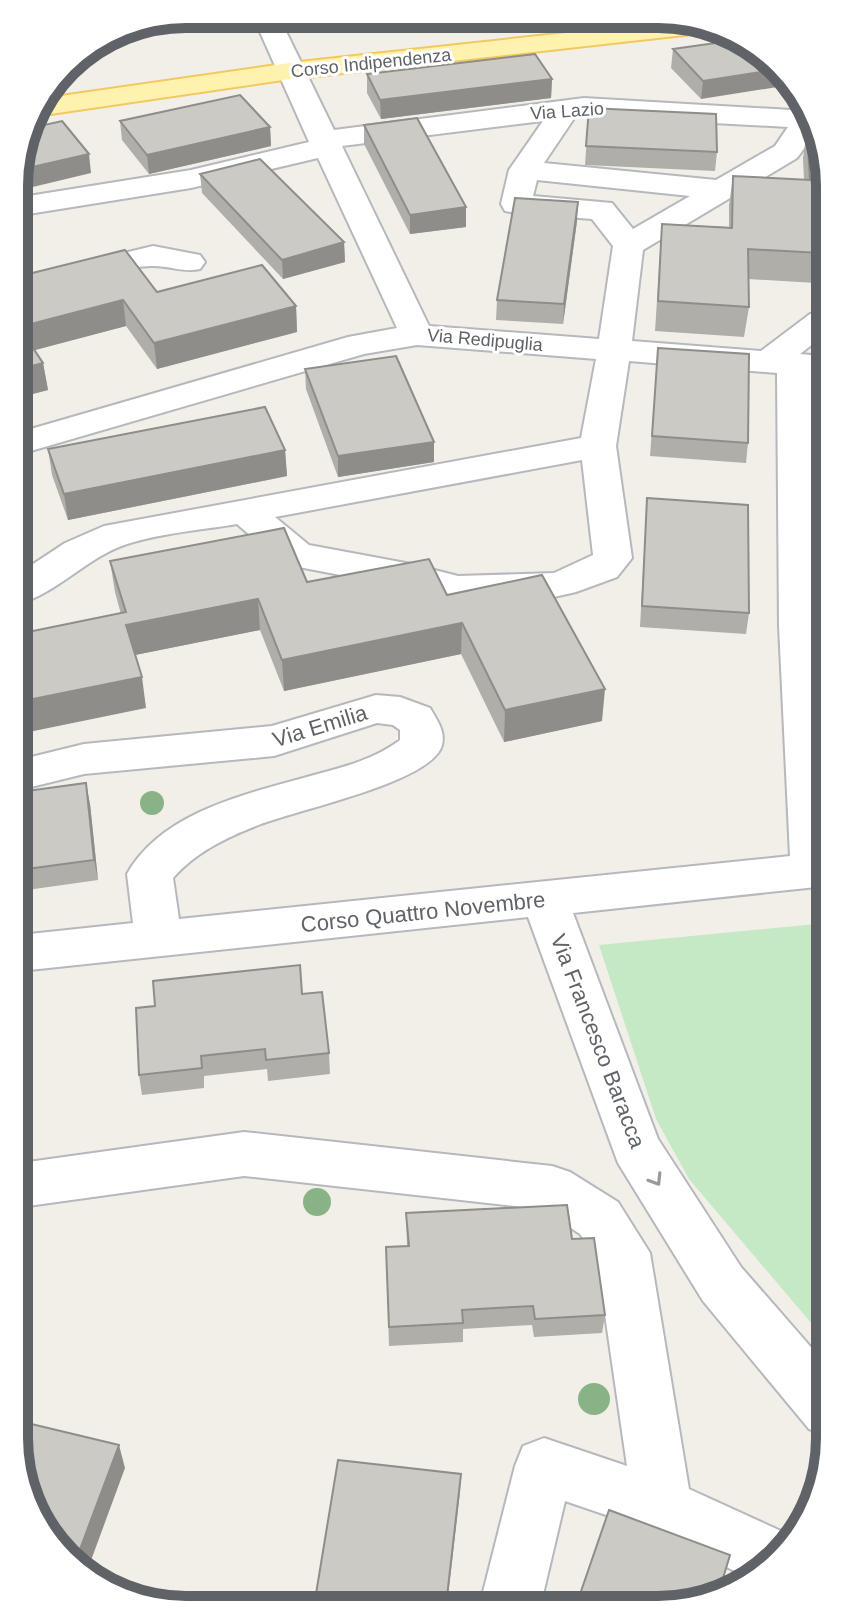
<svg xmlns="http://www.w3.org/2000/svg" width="844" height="1624" font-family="Helvetica,sans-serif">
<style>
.green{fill:#c5e8c5}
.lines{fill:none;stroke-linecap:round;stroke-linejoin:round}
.minor-casing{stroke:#b5b8bc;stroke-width:4}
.major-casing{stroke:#f2c960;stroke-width:4}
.minor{fill:#fff;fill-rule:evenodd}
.major{fill:#fff2af;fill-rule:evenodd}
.tree{fill:#89b387}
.wall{fill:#afaea9}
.shaded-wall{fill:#8f8d8a}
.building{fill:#cccac5;stroke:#8f8d8a;stroke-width:2}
.oneway{stroke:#979a9d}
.labels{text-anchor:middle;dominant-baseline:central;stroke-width:6;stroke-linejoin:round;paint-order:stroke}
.far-street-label{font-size:18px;fill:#5f6368;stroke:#fff}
.street-label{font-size:22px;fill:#5f6368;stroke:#fff}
.rim{fill:none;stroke:#5f6368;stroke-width:10}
</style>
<rect width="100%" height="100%" fill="#f1efe8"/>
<path class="green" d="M826,923L827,1107L821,1113L817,1151L828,1174L829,1344L689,1179L656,1119L599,945Z"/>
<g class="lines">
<g class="minor-casing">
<path id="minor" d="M252,14L278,15L334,130L584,98L808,111L819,128L797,158L643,250L632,341L761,351L810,314L822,311V337L800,354L822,356L823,376L812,375C817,546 825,715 826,886L573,913L658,1139L741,1267L829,1368L830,1436L809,1429L703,1301L618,1163L528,917L20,971V935L133,923L127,874C162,811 250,793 314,775C344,767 375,759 400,740V730L393,725L377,723L274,756L84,774L19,790V760L84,744L272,726L376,695L400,697L430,708C437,720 447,733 441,748C425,784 295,810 256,826C225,838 195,853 173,878L179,919L790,856L779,626L777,373L629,361L616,446L632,558L617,577L576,592L554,597L457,602L408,588L283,564L237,524C202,530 161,533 127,544C87,557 58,593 18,604V574L65,543L104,526L581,438L596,359L417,345L364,354L17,455V433L348,337L397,328L318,158L191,188L16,216V198L191,170L309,142ZM584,116L788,127L775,146L716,180L544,163L575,117ZM543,121L509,170L501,204L505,211L516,213L592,219L613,246L599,339L429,326L342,146ZM537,180L690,196L633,229L612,203L533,196ZM582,460L593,555L554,573L458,576L411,564L309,545L275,517Z
M153,246L200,255L205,262L200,269C183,273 168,265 151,266C106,268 59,288 16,299V279Z
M244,1132L552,1166L570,1172L618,1202L650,1253L689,1489L794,1537V1543L747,1577L650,1530L565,1501L541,1603L480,1604L515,1466L523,1446L544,1438L627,1466L597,1259L580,1234L542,1209L244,1176L21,1207V1163Z"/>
</g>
<g class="major-casing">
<path id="major" d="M696,19L720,31L290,79L30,117L40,99L290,63Z"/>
</g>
<use href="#minor" class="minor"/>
<use href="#major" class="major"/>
</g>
<g class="tree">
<circle cx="152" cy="803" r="12"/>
<circle cx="317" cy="1202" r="14"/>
<circle cx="594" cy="1399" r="16"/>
</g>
<path class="wall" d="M291,15H413L297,29Z
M737,40L701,99L671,68L673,49Z
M367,74L552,79L551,98L381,119L367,93Z
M589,108L717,152L715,171L585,165Z
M120,121L270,127L271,146L149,174L122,140Z
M364,125L466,227L410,234L364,144Z
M807,130L821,131L822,229H819L821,253L816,283L748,279L749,307L744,337L655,331L662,224L729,227V205L733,176L804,180L803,158Z
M200,174L344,242L345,262L283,279L202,193Z
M577,221L563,324L496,320L497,300Z
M16,277L157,292L296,306L297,332L157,369L126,326L34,350L43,363L48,390L17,398Z
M658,348L748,443L746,463L650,456Z
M305,369L434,462L338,477L306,389Z
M48,449L285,450L287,476L68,520L52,475Z
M647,498L749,613L746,634L640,627Z
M110,561L307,582L447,595L602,721L504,742L461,654L284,691L260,630L135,655L146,708L115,592Z
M19,792L90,804L98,880L20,891Z
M302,994L329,1053L330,1074L268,1081L267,1069L204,1076V1088L142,1095L139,1075Z
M406,1213L572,1239L605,1315L602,1333L534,1337L532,1325L496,1327L463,1329V1342L389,1346L386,1247L407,1246Z"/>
<path class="shaded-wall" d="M297,15H413L297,29Z
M780,69L790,85L701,99L703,81Z
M552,79L551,98L381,119L380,100Z
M270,127L271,146L149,174L147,155Z
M89,154L91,173L16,191L15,171Z
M578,202L577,221L563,324L564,304Z
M466,207V227L410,234V215Z
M344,242L345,262L283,279L282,260Z
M123,300L126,326L24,353L19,327Z
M296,306L297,332L157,369L154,343Z
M43,363L48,390L17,398V370Z
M434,442V462L338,477V456Z
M285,450L287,476L68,520L64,494Z
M258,599L260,630L130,656L126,625Z
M462,623L461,654L284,691L282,660Z
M142,677L146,708L19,734L18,702Z
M605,689L602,721L504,742L505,710Z
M86,783L90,804L98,880L94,860Z
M119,1445L125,1468L86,1574L73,1568Z
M461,1474L460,1492L447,1605H446Z"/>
<path class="building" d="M737,40L772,57L780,69L703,81L673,49Z
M535,54L552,79L380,100L367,74Z
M240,95L270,127L147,155L120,121Z
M589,108L716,114L717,152L586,146Z
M417,118L466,207L410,215L364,125Z
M62,121L89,154L15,171V164L26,129Z
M807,130L821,131V200H817L821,253L748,249L749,307L658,301L662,224L732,228L733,176L810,180Z
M260,159L344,242L282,260L200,174Z
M515,198L578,202L564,304L497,300Z
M125,250L157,292L262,265L296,306L154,343L123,300L19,327L43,363L17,370L16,277Z
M658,348L749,354L748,443L652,436Z
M396,356L434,442L338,456L305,369Z
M265,407L285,450L64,494L48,449Z
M647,498L748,505L749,613L642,606Z
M284,528L307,582L429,559L447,595L542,575L605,689L505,710L462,623L282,660L258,599L126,625L142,677L18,702V634L126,612L110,561Z
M86,783L94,860L19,870V792Z
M300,965L302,994L322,992L329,1053L266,1060L265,1049L201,1056L202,1068L139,1075L136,1008L155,1006L153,981Z
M567,1205L572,1239L594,1238L605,1315L535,1319L533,1306L496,1308L462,1310L463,1323L389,1327L386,1247L409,1246L406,1213Z
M23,1422L119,1445L73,1568L23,1493Z
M338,1460L461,1474L446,1605L314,1606Z
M609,1510L730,1555L717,1598L713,1601L577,1603Z"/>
<defs><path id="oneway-chevron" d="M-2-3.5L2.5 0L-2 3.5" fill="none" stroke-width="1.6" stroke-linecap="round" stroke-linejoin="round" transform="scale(2)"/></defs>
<use class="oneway" href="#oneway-chevron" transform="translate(656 1180) rotate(58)"/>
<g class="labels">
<g class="far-street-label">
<text transform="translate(371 63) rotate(-6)">Corso Indipendenza</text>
<text transform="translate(567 111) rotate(-4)">Via Lazio</text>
<text transform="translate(485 340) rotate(5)">Via Redipuglia</text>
</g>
<g class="street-label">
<text transform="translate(320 726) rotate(-17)">Via Emilia</text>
<text transform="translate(423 912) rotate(-6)">Corso Quattro Novembre</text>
<text transform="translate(598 1041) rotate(69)">Via Francesco Baracca</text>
</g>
</g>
<path d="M0 0H844V1624H0ZM186 28H658A158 158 0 0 1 816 186V1438A158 158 0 0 1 658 1596H186A158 158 0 0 1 28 1438V186A158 158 0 0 1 186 28Z" fill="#fff" fill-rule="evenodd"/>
<path class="rim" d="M186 28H658A158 158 0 0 1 816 186V1438A158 158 0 0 1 658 1596H186A158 158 0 0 1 28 1438V186A158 158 0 0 1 186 28Z"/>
</svg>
